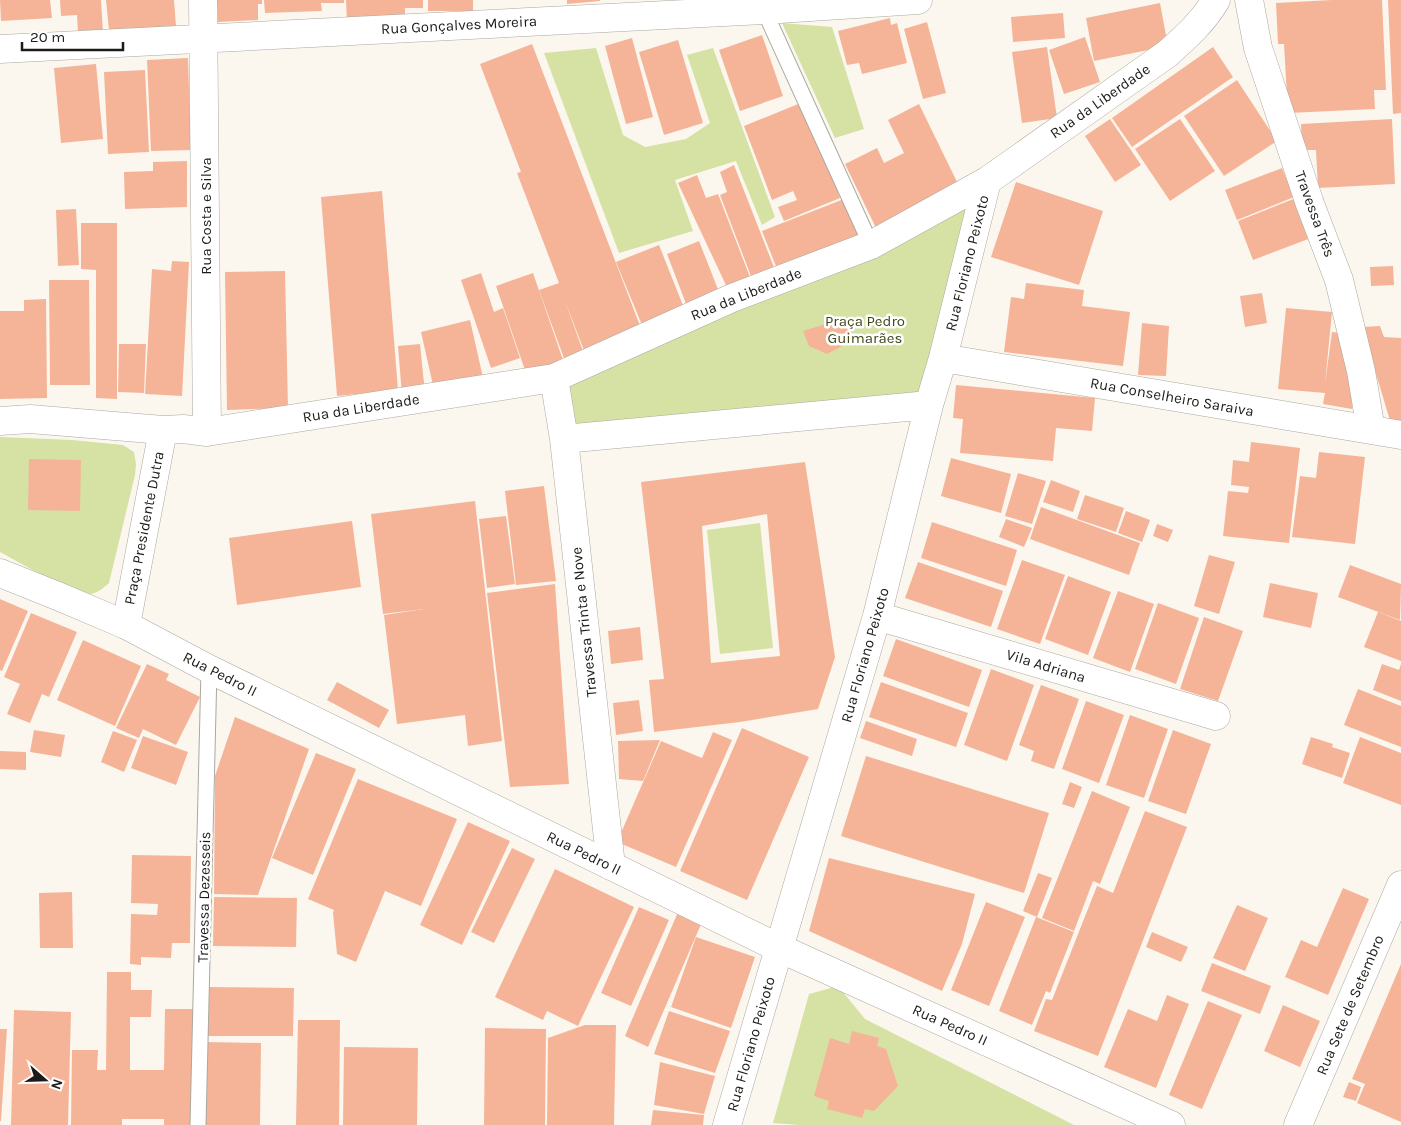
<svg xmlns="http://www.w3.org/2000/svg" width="1401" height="1125" font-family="Karla,sans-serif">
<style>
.green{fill:#d5e2a4}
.building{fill:#f5b498;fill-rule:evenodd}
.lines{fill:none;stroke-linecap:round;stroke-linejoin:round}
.lane-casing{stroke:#aba8a0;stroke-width:17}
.street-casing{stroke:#aba8a0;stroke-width:29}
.secondary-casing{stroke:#aba8a0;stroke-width:29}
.lane{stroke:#fff;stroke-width:15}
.street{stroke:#fff;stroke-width:28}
.secondary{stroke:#fff;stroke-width:28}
.labels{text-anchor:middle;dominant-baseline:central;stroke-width:5;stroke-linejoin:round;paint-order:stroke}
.street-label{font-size:15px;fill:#1c1b18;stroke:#fff}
.park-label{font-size:15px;fill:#404819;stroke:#fff}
</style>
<rect width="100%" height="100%" fill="#fbf7ef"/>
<path class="green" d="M782,23L832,27L864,129L835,138Z
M596,48L623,135L645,147L686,139L710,123L687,55L713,48L775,217L762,225L736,161L675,180L693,231L619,253L544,53Z
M976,200L923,396L568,432L562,381Z
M0,437L72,440L123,445L134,452L136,464L135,475L109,583C103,588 97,594 89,594C75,595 15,560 0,552Z
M760,523L773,648L720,654L707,530Z
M838,986L865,1019L1074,1125H800L773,1123L809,994Z"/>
<path class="building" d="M0,0H50L52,18L1,21Z
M60,0H101L103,33H78L77,15L61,16Z
M106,0H174L176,26L109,31Z
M217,0H262V4H258V20L218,22Z
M264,0H344V3H321L322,11L265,13Z
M346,0H423V8H405V21L347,22Z
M428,0H473V11H428Z
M567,0H600V1L567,4Z
M1332,0H1382L1386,90H1374L1375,109L1288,113L1284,44H1278L1276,3Z
M1388,0H1401V113L1393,114Z
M1160,3L1168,46L1094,61L1086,18Z
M1063,13L1065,38L1013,42L1011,17Z
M890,18L891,25L897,23L907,63L862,74L859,63L847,65L838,31Z
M927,22L946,93L923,99L904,29Z
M762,35L783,96L740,111L719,50Z
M1085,37L1100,82L1064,94L1049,50Z
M632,38L653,117L626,124L605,46Z
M678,40L703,123L664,135L639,52Z
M532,44L642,331L585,353L565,301L584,354L565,361L539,290L559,283L517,173L521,172L480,64Z
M1047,47L1057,118L1022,123L1012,52Z
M1213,47L1233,77L1132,147L1112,118Z
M188,58L191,150L151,151L147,60Z
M96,64L103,139L61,143L54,68Z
M145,70L149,152L108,154L104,72Z
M1237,80L1277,141L1224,176L1184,116Z
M803,102L840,198L784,221L778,207L797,200L793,191L772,200L744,126Z
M919,104L960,188L877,230L845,164L877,148L884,163L904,153L888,120Z
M1110,119L1141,165L1115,182L1085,136Z
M1180,119L1215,171L1170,201L1135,149Z
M1392,119L1395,184L1318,188L1316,150H1302L1301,124Z
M187,161V207L125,209L124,172L153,171V162Z
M734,165L777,275L754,284L720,195L727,192L720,172Z
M1282,168L1294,197L1237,220L1225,190Z
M697,175L706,198L718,194L753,285L732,298L678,183Z
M1016,182L1103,211L1079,285L991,257Z
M382,191L398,390L337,396L321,197Z
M1296,198L1311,238L1253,260L1238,221Z
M844,199L860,241L779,274L762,231Z
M76,209L79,265L58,266L56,210Z
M81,223H117V399L96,398V270L81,269Z
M699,241L721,297L688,309L667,254Z
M659,245L686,313L644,330L616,262Z
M172,261L189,262L182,396L145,394L152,269L171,271Z
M1393,266L1394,285L1371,286L1370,267Z
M285,271L288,408L227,410L225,272Z
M481,273L494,312L503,308L520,358L491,368L461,280Z
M533,273L563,360L526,373L496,286Z
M49,280H89L90,385H50Z
M1026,283L1084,290L1082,306L1130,312L1123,366L1004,352L1011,297L1024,299Z
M1262,293L1267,323L1245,327L1240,296Z
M46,299L47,398L0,399V311H24V300Z
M1286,308L1332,312L1325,384L1332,332L1342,333L1351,360L1352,409L1323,404L1325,393L1278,389Z
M852,316V341L827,354L809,346L803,331Z
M470,320L484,382L435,394L421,332Z
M1142,323L1169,326L1166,376L1138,375Z
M1380,326L1384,337L1401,338V422L1391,424L1362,327Z
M119,344H146L144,393L118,392Z
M420,344L425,393L402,396L398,346Z
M956,385L1095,398L1092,431L1056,428L1053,461L960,453L963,419L953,418Z
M1251,442L1300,448L1289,543L1223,536L1228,491L1248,493L1249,487L1231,485L1233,460L1249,462Z
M1319,452L1365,457L1355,544L1292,537L1300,476L1316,478Z
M951,458L1011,474L1001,513L941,496Z
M29,459L81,460L80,511L28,510Z
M805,462L835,657L818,709L740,722L654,732L649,680L664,679L641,482ZM767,514L780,656L711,663L702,526Z
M1018,473L1046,481L1032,524L1005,516Z
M1051,480L1080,491L1073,512L1043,502Z
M544,486L556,581L516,585L505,491Z
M1085,495L1124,508L1116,532L1077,519Z
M475,501L502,741L468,746L465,715L397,724L384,615L424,609L383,614L371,514Z
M1041,507L1140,543L1129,575L1030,539Z
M1126,511L1150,520L1142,542L1118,533Z
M506,516L515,584L487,588L479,519Z
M1006,519L1032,528L1024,547L999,537Z
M352,521L361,587L237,605L229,538Z
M932,522L1017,550L1006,586L921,558Z
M1157,524L1173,530L1168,542L1153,536Z
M1209,555L1235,562L1219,614L1194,606Z
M1022,560L1065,575L1040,644L997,629Z
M918,562L1003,591L991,627L905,598Z
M1350,565L1401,584L1400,620L1338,597Z
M1068,576L1111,592L1088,655L1045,639Z
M1270,583L1318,593L1311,628L1263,617Z
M555,584L569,784L510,787L487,593Z
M1118,591L1154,604L1130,672L1093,658Z
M0,599L28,611L2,671L0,670Z
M1158,603L1199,618L1176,684L1135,669Z
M1378,612L1401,621V661L1364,647Z
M31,613L77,632L49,697L42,694L30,723L7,714L20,684L4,677Z
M1204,617L1243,631L1218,701L1180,689Z
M640,627L643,660L611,664L608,631Z
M896,639L982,670L969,707L883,676Z
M83,640L141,666L115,726L57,700Z
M147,664L169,674L166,680L200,697L176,745L143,729L139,738L116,728Z
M1382,664L1399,670L1401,664V701L1373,690Z
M991,669L1034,685L1007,761L964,745Z
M337,682L389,710L379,728L327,700Z
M881,682L968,713L956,747L869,717Z
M1041,685L1079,699L1054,769L1031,761L1034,751L1019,745Z
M1358,689L1401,706V747L1344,725Z
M639,700L643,731L616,735L613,703Z
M1086,701L1124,715L1099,783L1062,769Z
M1130,715L1168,729L1144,798L1106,785Z
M235,717L309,749L258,895L214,894L215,776Z
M866,721L917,739L912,756L860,738Z
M742,728L809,757L747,900L680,871Z
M34,730L65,735L61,757L30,752Z
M1173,730L1211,744L1186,814L1148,801Z
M113,731L137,740L124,772L101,762Z
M713,732L732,740L676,867L617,842L661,741L702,758Z
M143,736L188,752L176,785L131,768Z
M1311,737L1333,744L1332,747L1350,753L1342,778L1302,764Z
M1360,737L1401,753V805L1343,783Z
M660,740L643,781L619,779L618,741Z
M0,751L26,752V770L0,769Z
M316,753L356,769L313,875L272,858Z
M866,756L1049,813L1024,893L841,836Z
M358,779L457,819L421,906L385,891L356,962L337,954L333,913L334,910L308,899Z
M1070,782L1082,787L1074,808L1062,804Z
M1092,791L1130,807L1100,884L1093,881L1074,931L1042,918Z
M1145,811L1187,827L1098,1056L1034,1031L1046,999L1052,1000L1097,886L1113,893Z
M468,822L510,841L462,945L420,925Z
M512,848L535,859L494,943L471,932Z
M132,855L191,856L190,943H172L171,958L141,957V965L130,964L131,914L157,915L158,904L131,903Z
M829,858L975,894L962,944L942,991L809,931Z
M555,869L634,907L578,1026L547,1011L543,1020L495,997Z
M1038,873L1052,878L1037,917L1023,911Z
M1343,888L1369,899L1328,995L1285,977L1301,940L1317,947Z
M72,892L73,948H40L39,893Z
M214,897L297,898L296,947L213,946Z
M986,902L1025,917L989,1006L951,990Z
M1237,905L1268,918L1245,971L1213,958Z
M639,907L669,920L631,1006L601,993Z
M678,912L702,922L648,1047L625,1036Z
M1036,917L1074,932L1050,993L1046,991L1032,1025L999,1011Z
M1152,932L1188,947L1181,962L1146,947Z
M696,937L755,957L731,1028L671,1007Z
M1212,963L1271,986L1260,1014L1201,991Z
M1401,964V1122L1357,1103L1365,1084L1352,1079Z
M107,972H131V990H152L151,1017H130V1070H164L165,1009H193L192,1125H164V1119H122V1125H71L72,1050H98L97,1070H106Z
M205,987L294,988L293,1036H205Z
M1167,995L1189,1004L1156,1088L1104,1067L1128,1009L1157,1021Z
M1208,1001L1242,1015L1202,1109L1169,1095Z
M1283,1005L1320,1021L1300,1067L1264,1051Z
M14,1010L71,1012L68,1125H11Z
M669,1011L730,1031L715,1073L654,1054Z
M298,1020H340L339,1125H296Z
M585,1025H616L614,1125H547L548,1038Z
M485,1028L546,1029L545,1125H484Z
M0,1029H7L1,1121H0Z
M852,1031L879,1038L877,1046L886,1049L898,1086L874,1111L865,1109L862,1118L827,1109L829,1101L814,1096L830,1038L849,1044Z
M207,1042L261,1043L260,1125H205Z
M344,1047L418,1048L417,1125H343Z
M660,1062L715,1076L704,1114L654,1105Z
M1349,1082L1361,1087L1356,1101L1343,1097Z
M653,1110L704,1115L703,1125H651Z"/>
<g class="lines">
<g class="lane-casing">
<path id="lane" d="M764,10L871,245
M198,1125L209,669"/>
</g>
<g class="street-casing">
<path id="street" d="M203,0L207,432
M1249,0L1258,48L1310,204L1339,280L1361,371L1371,430
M0,49L764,10L918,0
M943,358L1401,435
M554,378L564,439L611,866
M0,421L30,419L163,430L183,429L207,432L554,378L732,298L871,245L987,181L1167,54C1186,37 1203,22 1216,0
M564,439L929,405
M877,616L1216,716
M126,625L163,430
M727,1125L877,616L929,405L943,358L987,181
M1298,1125L1401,885"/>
</g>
<g class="secondary-casing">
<path id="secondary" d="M0,573L60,597L126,625L209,669L779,948L1171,1125"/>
</g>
<use href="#lane" class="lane"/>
<use href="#street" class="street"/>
<use href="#secondary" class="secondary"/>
</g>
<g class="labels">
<g class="street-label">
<text transform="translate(459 25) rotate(-3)">Rua Gonçalves Moreira</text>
<text transform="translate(1100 101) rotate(-35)">Rua da Liberdade</text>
<text transform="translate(1315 214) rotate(70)">Travessa Três</text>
<text transform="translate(206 216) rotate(-90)">Rua Costa e Silva</text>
<text transform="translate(967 263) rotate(-76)">Rua Floriano Peixoto</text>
<text transform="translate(746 294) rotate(-22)">Rua da Liberdade</text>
<text transform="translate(1172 397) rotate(10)">Rua Conselheiro Saraiva</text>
<text transform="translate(361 408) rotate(-9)">Rua da Liberdade</text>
<text transform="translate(144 528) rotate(-79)">Praça Presidente Dutra</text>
<text transform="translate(584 622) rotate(-96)">Travessa Trinta e Nove</text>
<text transform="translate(865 655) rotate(-74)">Rua Floriano Peixoto</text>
<text transform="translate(1046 666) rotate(17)">Vila Adriana</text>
<text transform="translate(220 674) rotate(27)">Rua Pedro II</text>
<text transform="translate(584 853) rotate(26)">Rua Pedro II</text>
<text transform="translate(204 897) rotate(-89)">Travessa Dezesseis</text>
<text transform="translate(1350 1005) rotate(-67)">Rua Sete de Setembro</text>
<text transform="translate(950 1025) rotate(24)">Rua Pedro II</text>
<text transform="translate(751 1044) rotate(-74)">Rua Floriano Peixoto</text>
</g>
<g class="park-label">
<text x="865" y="321">Praça Pedro<tspan x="865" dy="17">Guimarães</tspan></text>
</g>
</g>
<g transform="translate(45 1080) rotate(110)" stroke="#ffffff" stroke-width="4" paint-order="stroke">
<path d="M0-4L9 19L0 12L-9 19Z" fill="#1c1b18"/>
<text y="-8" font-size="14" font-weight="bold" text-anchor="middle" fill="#1c1b18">N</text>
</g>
<path d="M22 42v8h101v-8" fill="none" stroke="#1c1b18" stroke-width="2.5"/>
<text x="30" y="42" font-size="15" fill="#1c1b18" stroke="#ffffff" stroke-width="4" paint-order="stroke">20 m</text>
</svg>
